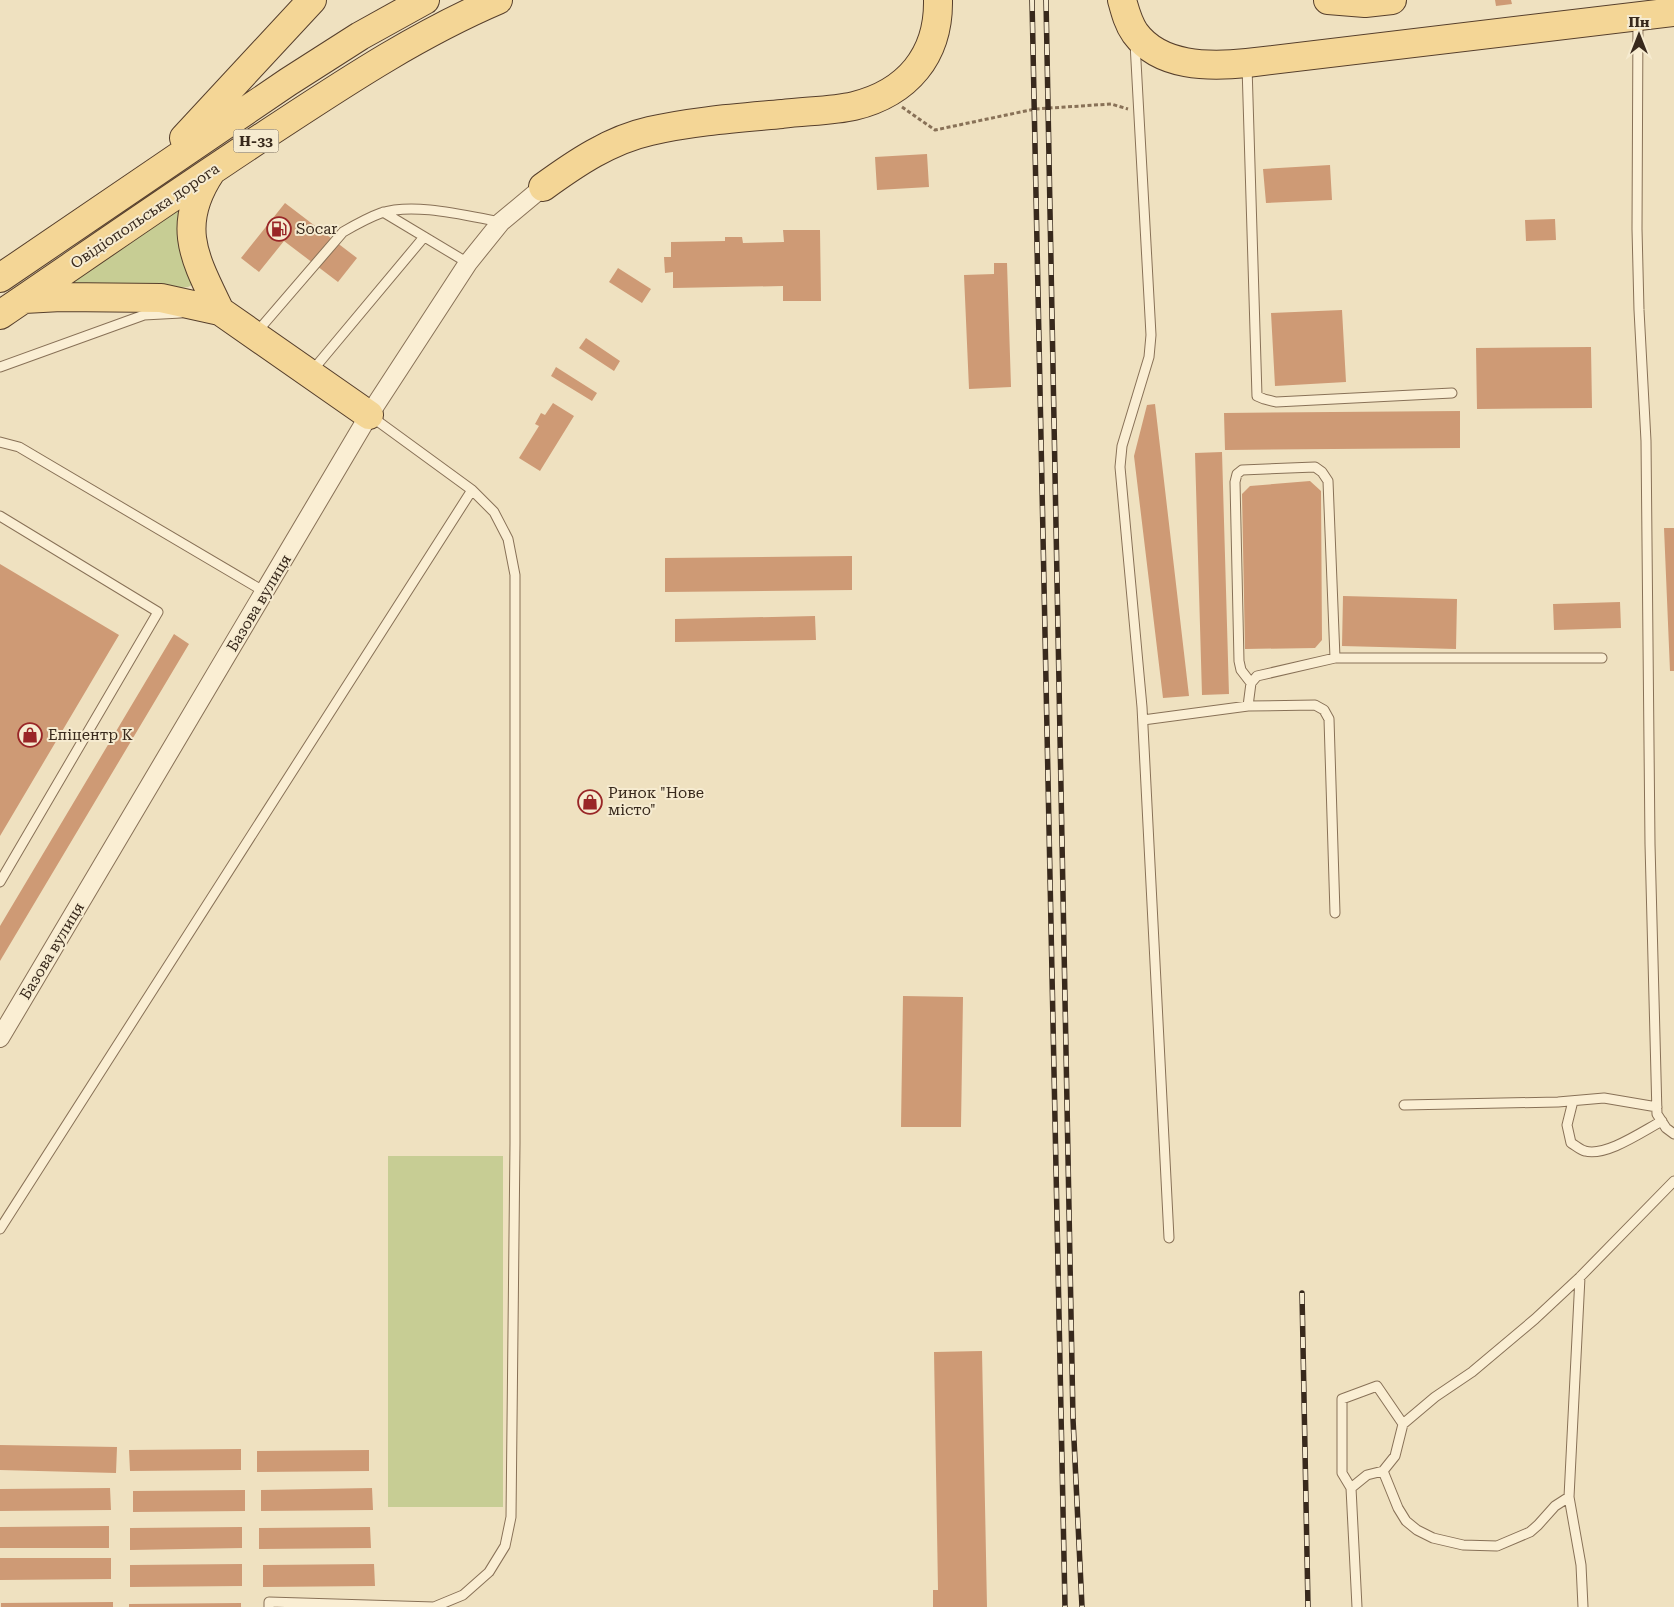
<svg xmlns="http://www.w3.org/2000/svg" width="1674" height="1607" font-family="'Roboto Serif',serif">
<style>
.green{fill:#c7cd94}
.building{fill:#ce9a75}
.lines{fill:none;stroke-linecap:round;stroke-linejoin:round}
.service-casing{stroke:#887157;stroke-width:11}
.minor-casing{stroke:#887157;stroke-width:20}
.primary-casing{stroke:#563f2c;stroke-width:30}
.path{stroke:#887157;stroke-width:3;stroke-dasharray:4 2.5;stroke-linecap:butt}
.service{stroke:#faeed3;stroke-width:9}
.minor{stroke:#faeed3;stroke-width:18}
.primary{stroke:#f4d696;stroke-width:28}
.rail-casing{stroke:#38291c;stroke-width:5.5}
.rail{stroke:#f6ebd0;stroke-width:4;stroke-dasharray:11;stroke-linecap:butt}
.labels{text-anchor:middle;dominant-baseline:central;stroke-width:4;stroke-linejoin:round;paint-order:stroke}
.shield{fill:#f6ebd0;stroke:#716352;stroke-width:1}
.shield-label{font-size:14px;font-weight:bold;fill:#38291c}
.street-label{font-size:15px;fill:#38291c;stroke:#f6ebd0}
.poi-label{font-size:15px;fill:#38291c;stroke:#f6ebd0;text-anchor:start}
</style>
<rect width="100%" height="100%" fill="#efe1c0"/>
<path class="green" d="M191,198L196,283L188,287L177,288L61,289Z
M388,1156H503V1507H388Z"/>
<path class="building" d="M1495,0H1511L1512,4L1496,6Z
M927,154L929,187L877,190L875,157Z
M1330,165L1332,200L1266,203L1263,169Z
M285,203L357,258L338,282L284,241L259,272L241,258Z
M1555,219L1556,240L1526,241L1525,220Z
M783,230H820L821,301H783V286L673,288V272L665,273L664,257H671V242L725,241V237H742L743,243L784,242Z
M994,263H1007L1011,387L969,389L964,275L994,274Z
M618,268L651,289L642,303L609,282Z
M1342,310L1346,382L1275,386L1271,313Z
M586,338L620,361L614,371L579,348Z
M1591,347L1592,408L1477,409L1476,348Z
M556,367L597,393L592,401L551,376Z
M553,403L574,416L540,471L519,458L539,426L535,424L541,413L545,415Z
M1155,404L1161,455L1189,696L1163,698L1134,456L1147,405Z
M1460,411V448L1225,450L1224,413Z
M1222,452L1229,694L1202,695L1195,453Z
M1310,481L1321,491L1322,640L1315,648L1245,649L1242,494L1250,486Z
M1664,528H1674V671H1670Z
M852,556V590L665,592V558Z
M0,564L119,635L0,836Z
M1343,596L1457,599L1456,649L1342,646Z
M1620,602L1621,628L1554,630L1553,604Z
M815,616L816,640L675,642V619Z
M174,634L189,644L0,961V926Z
M903,996L963,997L961,1127H901Z
M982,1351L987,1607H933V1590H938L934,1352Z
M0,1445L117,1447L116,1473L0,1470Z
M241,1449V1470L130,1471L129,1450Z
M369,1450V1471L257,1472V1451Z
M110,1488L111,1510L0,1511V1489Z
M372,1488L373,1510L261,1511V1490Z
M245,1490V1511L133,1512V1491Z
M109,1526V1548H0V1527Z
M242,1527V1548L130,1550V1528Z
M370,1527L371,1548L259,1549V1528Z
M0,1558H111V1579L0,1580Z
M242,1564V1586L130,1587V1565Z
M374,1564L375,1586L263,1587V1565Z
M113,1602V1607H1V1603Z
M241,1603V1607H129V1604Z"/>
<g class="lines">
<g class="service-casing">
<path id="service" d="M1638,18L1637,229L1639,310L1646,441L1650,844L1657,1114L1666,1128L1674,1134
M1135,43L1151,335L1149,357L1122,446L1120,467L1142,707L1169,1238
M1247,66L1257,396L1264,399L1276,402L1452,393
M383,212L468,263
M256,333L343,232C355,225 367,218 381,213C414,202 467,216 501,222
M0,367L144,315L181,313
M312,371L424,237
M0,442L19,447L265,592
M0,516L158,612L0,882
M1251,683L1241,670L1239,661L1235,482L1237,474L1242,470L1315,467L1322,472L1328,481L1335,658
M1248,706L1251,683L1257,676L1335,658H1602
M1143,720L1248,706L1315,705L1324,710L1329,719L1335,913
M1573,1101L1567,1125L1571,1143C1575,1145 1580,1150 1585,1151C1606,1157 1643,1131 1662,1121
M1404,1105L1558,1102L1604,1098L1657,1107
M0,1229L472,490
M1580,1277L1674,1181
M1383,1471L1398,1508L1406,1521L1417,1530L1433,1538L1463,1545L1497,1546L1530,1532L1538,1525L1555,1506L1569,1497
M1351,1488L1367,1475L1383,1471L1395,1456L1403,1424
M269,1607V1602L434,1607L463,1595L489,1572L505,1546L511,1517L515,1143V575L508,539L494,512L472,490L372,417
M1357,1607L1351,1488L1342,1473V1399L1377,1386L1403,1424L1435,1397L1472,1372L1535,1319L1580,1277L1569,1497L1581,1565L1583,1607"/>
</g>
<g class="minor-casing">
<path id="minor" d="M0,1038L369,415L468,263L501,222L543,187"/>
</g>
<g class="primary-casing">
<path id="primary" d="M1122,0C1125,11 1128,23 1135,33C1160,67 1209,67 1247,63L1674,12
M1328,0L1365,3L1392,0
M184,138L312,0
M211,172C175,226 195,259 220,311
M543,187C576,163 610,140 650,131C693,121 738,118 782,114C804,111 833,111 854,106C907,93 939,56 938,0
M0,278L288,82L360,36L425,0
M24,299L61,297L161,298L220,311L369,415
M0,315C94,251 187,186 282,124C352,78 421,33 498,0"/>
</g>
<path class="path" d="M902,107L935,130L1035,109L1111,104L1128,109"/>
<use href="#service" class="service"/>
<use href="#minor" class="minor"/>
<use href="#primary" class="primary"/>
<g class="rail-casing">
<path id="rail" d="M1032,0L1065,1607
M1046,0L1073,1419L1082,1607
M1302,1293L1308,1607"/>
</g>
<use href="#rail" class="rail"/>
</g>
<defs>
<g id="fuel-ring" transform="scale(1.25)"><circle r="9.5" fill="#f6ebd0" stroke="#992627" stroke-width="1.5"/><path d="M-5.5-6h7V0h2V4h1.3V-2.5L3-4.5l.8-.8L6-3V5H2.5V1h-1V6h-7ZM-4.2-4.7v3.2H.2V-4.7Z" fill="#992627"/></g>
<g id="shop-ring" transform="scale(1.25)"><circle r="9.5" fill="#f6ebd0" stroke="#992627" stroke-width="1.5"/><path d="M-5-2.5h2.3a2.7 3.5 0 0 1 5.4 0H5L5.5 6h-11ZM-1.5-2.5h3a1.5 2.3 0 0 0-3 0Z" fill="#992627"/></g>
</defs>
<g fill-rule="evenodd">
<use href="#fuel-ring" x="279" y="229"/>
<use href="#shop-ring" x="30" y="735"/>
<use href="#shop-ring" x="590" y="802"/>
</g>
<g class="labels">
<rect class="shield" x="233.5" y="129.5" width="45" height="23" rx="4"/>
<g class="shield-label">
<text x="256" y="141">Н-33</text>
</g>
<g class="street-label">
<text transform="translate(145 216) rotate(-34)">Овідіопольська дорога</text>
<text transform="translate(259 603) rotate(-59)">Базова вулиця</text>
<text transform="translate(52 951) rotate(-59)">Базова вулиця</text>
</g>
<g class="poi-label">
<text x="296" y="229">Socar</text>
<text x="48" y="735">Епіцентр К</text>
<text x="608" y="793">Ринок "Нове<tspan x="608" dy="17">місто"</tspan></text>
</g>
</g>
<g transform="translate(1639 35)" stroke="#f6ebd0" stroke-width="4" paint-order="stroke">
<path d="M0-4L9 19L0 12L-9 19Z" fill="#38291c"/>
<text y="-8" font-size="14" font-weight="bold" text-anchor="middle" fill="#38291c">Пн</text>
</g>
</svg>
